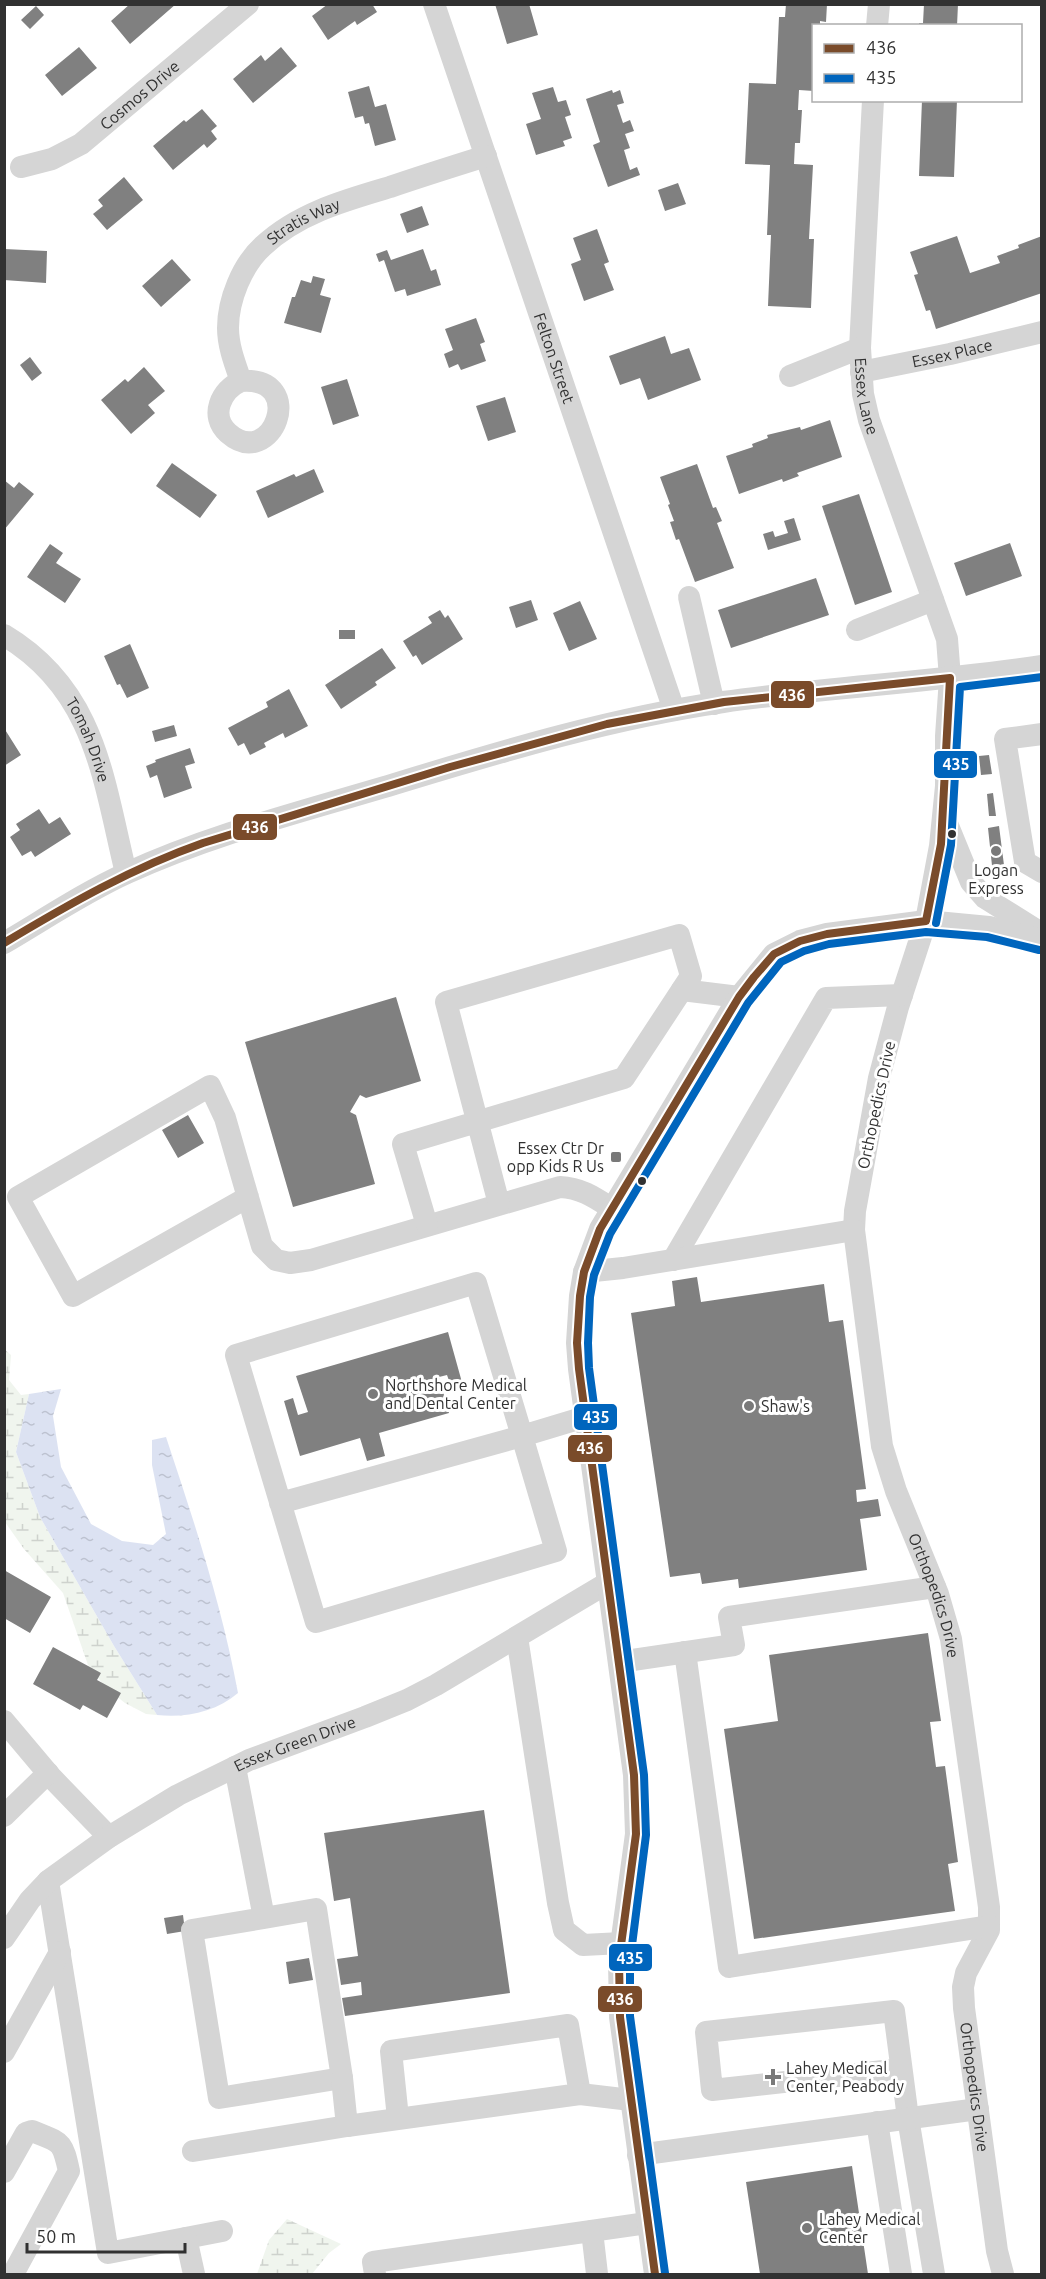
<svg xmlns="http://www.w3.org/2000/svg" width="1046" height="2279" font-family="Ubuntu,sans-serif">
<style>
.wetland{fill:url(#wetland-marsh)}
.water{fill:url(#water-ripples)}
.building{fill:#808080}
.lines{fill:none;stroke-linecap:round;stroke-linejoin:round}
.minor{stroke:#d5d5d5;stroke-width:22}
.bus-1-casing{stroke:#fff;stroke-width:12}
.bus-2-casing{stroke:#fff;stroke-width:12}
.bus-1{stroke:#7a4b2a;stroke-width:8}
.bus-2{stroke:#0065bd;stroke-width:8}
.bus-dot{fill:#313131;stroke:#fff;stroke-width:2}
.poi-dot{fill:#797979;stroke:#fff;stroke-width:2}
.labels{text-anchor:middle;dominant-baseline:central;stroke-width:6;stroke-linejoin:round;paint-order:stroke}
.street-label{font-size:16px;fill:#313131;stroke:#fff}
.poi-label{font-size:16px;fill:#313131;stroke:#fff;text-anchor:start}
.line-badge{stroke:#fff;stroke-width:2}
.badge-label{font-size:16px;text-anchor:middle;font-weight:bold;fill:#fff}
</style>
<defs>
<pattern id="wetland-marsh" width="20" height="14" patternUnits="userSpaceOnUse" patternTransform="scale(1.5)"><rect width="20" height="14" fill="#f0f5ee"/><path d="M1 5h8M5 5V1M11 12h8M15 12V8" fill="none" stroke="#ced2cd"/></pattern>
<pattern id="water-ripples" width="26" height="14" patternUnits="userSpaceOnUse" patternTransform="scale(1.5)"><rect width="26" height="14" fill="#dce2f2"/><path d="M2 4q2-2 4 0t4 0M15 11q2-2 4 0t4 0" fill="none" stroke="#bdc2d0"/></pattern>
</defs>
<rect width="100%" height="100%" fill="#fff"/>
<path class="wetland" d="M4,1349L11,1355L9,1380L21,1395L29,1394L16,1452L40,1517L114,1646L157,1715L146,1714L125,1703L106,1688L88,1665L63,1593L24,1549L5,1522Z
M287,2219L341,2244L329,2253L312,2274H257L269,2240Z"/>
<path class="water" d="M61,1389L53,1416L61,1467L91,1524L122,1541L153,1545L166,1534L152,1465V1440L166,1437C194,1521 222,1606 238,1693C216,1712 186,1718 157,1715L114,1646L40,1517L16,1452L29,1394Z"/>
<path class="building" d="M130,4H176L130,44L111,21Z
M328,4H372L377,12L357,25L355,21L328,40L312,16Z
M495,4H529L538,35L507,44Z
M786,4H827L826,22L820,21V26H814V91L799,90L798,110H802L800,143H795L794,164L813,165L809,239H814L811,308L768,306L771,235H767L770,165L745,164L749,83L776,84L779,17H785Z
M924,4H958L957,26H919V23H923Z
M36,6L44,15L30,29L21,20Z
M79,47L97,68L62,96L45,75Z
M281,47L297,66L253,103L233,79L261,55L265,61Z
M369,86L375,107L386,104L396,140L375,146L369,123L365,124L363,116L355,118L348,92Z
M553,87L558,102L566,100L571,115L565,117L572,138L563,141L565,146L536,155L526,124L541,119L532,93Z
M612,90L613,93L620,90L624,103L617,105L623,123L630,120L634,131L625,134L630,148L624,150L630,170L637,167L640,175L608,187L593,145L600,142L586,99Z
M922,100H957L954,177L919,176Z
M202,109L217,126L211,131L217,139L207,148L204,144L173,170L153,146L184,120L186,122Z
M124,177L143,200L107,230L93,214L103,206L98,200Z
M678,183L686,204L665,211L658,190Z
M422,206L429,225L407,233L400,214Z
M597,229L609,262L604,264L614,290L584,301L571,264L581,260L573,238Z
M957,236L970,273L1000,263L997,256L1019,248L1018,245L1042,236V293L936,329L930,310L926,311L914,275L918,274L910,252Z
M4,249L47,251L46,283L4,280Z
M423,249L431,271L436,269L441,285L407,296L405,289L395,292L384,260L379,262L376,254L387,250L391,260Z
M172,259L191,280L161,307L142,286Z
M313,276L325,279L320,295L331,298L321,333L284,323L292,297H295L301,280L311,283Z
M476,318L485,342L480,344L486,361L461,370L458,364L449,368L444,354L453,350L445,329Z
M665,336L671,354L689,348L701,380L648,400L640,378L620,385L609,356Z
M30,357L42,373L32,381L20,365Z
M144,367L165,391L148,405L155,413L131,434L101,400L125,379L128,382Z
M347,379L359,416L333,425L321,387Z
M505,397L516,432L488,441L476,406Z
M830,420L842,457L797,473L799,476L783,482L782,479L739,494L726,456L753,447L752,444L768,438L767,435L800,427L801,430Z
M172,463L217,495L200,518L156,486Z
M697,464L713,508L716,507L722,521L717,523L734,568L695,582L679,539L676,540L670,522L674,521L668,505L670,504L660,477Z
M314,469L324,492L268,518L256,491L294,474L296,477Z
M4,480L14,488L19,482L34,494L4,530Z
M859,494L892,592L855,605L822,506Z
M794,518L801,540L768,550L763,534L773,531L775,537L788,533L784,521Z
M1010,543L1022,576L966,596L954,563Z
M50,544L63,553L56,563L81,579L65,603L27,577Z
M816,578L829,615L731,648L718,610Z
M531,600L538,620L516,628L509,607Z
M580,601L597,639L569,651L553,613Z
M440,610L445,618L448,615L463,639L422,665L416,655L413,657L403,641L432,623L428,617Z
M339,630H355V639H339Z
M130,644L149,688L127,698L120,684L117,685L104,656Z
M382,648L396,668L375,682L377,685L341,709L325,685Z
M289,689L308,726L285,738L283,733L264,743L266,747L250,755L244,743L238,746L228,728L268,707L266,702Z
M174,725L177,736L155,742L152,731Z
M4,728L21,755L4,766Z
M190,748L195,763L185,766L192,788L164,798L157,775L150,778L146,766L156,762L155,760Z
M989,755L992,774L981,775L979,756Z
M993,793L996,816H989L987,794Z
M39,809L49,824L60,817L71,834L35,857L31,851L22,856L10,837L20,830L16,824Z
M999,826L1005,873L993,875L988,828Z
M396,997L421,1081L366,1098L360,1095L350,1112L356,1115L375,1184L293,1207L245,1042Z
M188,1115L204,1143L178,1158L162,1130Z
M697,1277L701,1302L824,1284L829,1322L843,1320L866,1489L856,1490L857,1502L878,1499L881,1516L860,1519L867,1570L739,1588L738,1579L702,1584L700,1573L670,1577L631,1313L675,1306L672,1281Z
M448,1332L463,1386L452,1389L447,1375L439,1377L449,1413L379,1433L385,1456L367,1461L360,1438L300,1456L284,1401L293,1398L298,1415L308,1412L296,1376Z
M4,1570L51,1597L30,1633L4,1618Z
M928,1633L941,1721L930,1722L936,1767L945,1766L958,1862L948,1864L955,1911L754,1939L724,1729L778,1721L769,1655Z
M53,1647L101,1673L97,1680L121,1693L107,1718L83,1705L80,1710L33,1684Z
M484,1810L510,1993L345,2016L342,1998L362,1995L361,1982L341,1985L337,1959L358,1956L350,1898L334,1901L324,1833Z
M183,1915L185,1931L167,1934L164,1918Z
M309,1958L313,1980L289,1984L286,1962Z
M852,2166L868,2274H760L746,2182Z"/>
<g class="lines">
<g class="minor">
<path id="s1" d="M434,4L674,710"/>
<path d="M877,26L879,4"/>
<path id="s2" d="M873,100L860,348L863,394L869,420L947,639L950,678L946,736V786L940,846L926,921L898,1007L879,1078L855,1211L854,1230L882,1446L896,1491L938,1594L951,1639L989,1907V1930L966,1973L963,1987L964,2008L997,2251L1003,2274"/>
<path id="s3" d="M21,167L52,159L81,144L248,4"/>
<path id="s4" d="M861,372L950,354L1042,332"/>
<path d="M790,376L860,348"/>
<path id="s5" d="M241,381C309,376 272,472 228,433C209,416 221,390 241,381C235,364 228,346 228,328C228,300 242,265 263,246C298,213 346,200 390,187C422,176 454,166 486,156"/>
<path d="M689,597L714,704"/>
<path d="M857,630L933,600"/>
<path id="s6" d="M4,635C96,690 103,779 126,873"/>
<path d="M1042,734L1005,739L1025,862L1042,872"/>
<path d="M946,821L971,882L985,898L1038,931"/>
<path d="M4,943C45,919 85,892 127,873C214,833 309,810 401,782C506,750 613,718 723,702C828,687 936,682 1042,666"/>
<path d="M682,990L739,997"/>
<path d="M248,1197L73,1296L18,1197L210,1086L225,1118L262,1246L276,1260L290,1263L311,1260L560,1187C581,1188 594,1197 611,1208"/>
<path d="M427,1225L403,1144L624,1078L691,976L679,935L446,1002L499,1204"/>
<path d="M673,1260L826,998L902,995"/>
<path d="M584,1272L623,1268L854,1230"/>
<path d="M280,1503L522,1436L556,1551L316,1622L236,1355L476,1283L522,1436L585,1417"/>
<path d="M517,1637L558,1903L564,1930L583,1945L622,1943"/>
<path d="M685,1652L729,1967L989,1926"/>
<path d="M619,1662L734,1645L729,1617L935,1587"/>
<path d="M4,1721L52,1778L109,1837"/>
<path d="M235,1767L264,1918L192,1930L219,2098L342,2078L316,1909L264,1918"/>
<path d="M4,1816L48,1773"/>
<path d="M48,1881L108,2253L222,2231"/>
<path id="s7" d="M4,1938L30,1900L48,1881L109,1837L178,1795L249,1760L365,1717L407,1700L436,1685L609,1582"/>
<path d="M4,2052L60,1952"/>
<path d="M901,2069L712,2090L706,2032L894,2011L908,2118L934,2274"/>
<path d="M342,2078L347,2126L580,2094L568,2025L391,2051L398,2118"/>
<path d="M580,2094L631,2100"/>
<path d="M877,2122L901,2274"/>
<path d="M193,2151L347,2126"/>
<path d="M638,2155L978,2109"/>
<path d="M4,2172L26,2133L32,2131C61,2143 62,2139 69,2171L13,2274"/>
<path d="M592,2231L597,2274"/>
<path d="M186,2238L194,2274"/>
<path d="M375,2274L373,2262L647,2223"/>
<path d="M655,2274L620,2017L619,1960L636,1834L634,1775L579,1369L577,1343L580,1296L584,1272L600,1229L739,997L774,954L800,941L827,934L926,921L989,927L1042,940"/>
</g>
<g class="bus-1-casing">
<path id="bus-1" d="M4,943C69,904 132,868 203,843L450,767L607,724L724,702L950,678L941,844L926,921L827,934L800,941L774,954L754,977L739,997L600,1229L584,1272L580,1296L577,1343L579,1369L634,1775L636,1834L619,1960L620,2017L655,2274"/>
</g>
<g class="bus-2-casing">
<path id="bus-2" d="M936,923L951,845L960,687L1042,677
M665,2273L630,2016V1961L646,1835L644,1775L589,1368L588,1343L590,1297L594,1275L610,1234L748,1003L781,962L804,951L829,944L926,932L987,937L1039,950"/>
</g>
<use href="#bus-1" class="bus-1"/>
<use href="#bus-2" class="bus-2"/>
</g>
<g class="bus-dot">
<circle cx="952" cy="834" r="5"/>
<circle cx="642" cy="1181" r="5"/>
</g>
<g class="poi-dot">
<circle cx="996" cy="851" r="6"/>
<rect x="610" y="1151" width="12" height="12" rx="3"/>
<circle cx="373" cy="1394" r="6"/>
<circle cx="749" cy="1406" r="6"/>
<path d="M770 2068h6v6h6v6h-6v6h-6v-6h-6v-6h6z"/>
<circle cx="807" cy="2228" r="6"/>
</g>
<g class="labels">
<g class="street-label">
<text stroke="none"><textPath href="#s3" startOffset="141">Cosmos Drive</textPath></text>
<text stroke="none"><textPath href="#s5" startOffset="384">Stratis Way</textPath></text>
<text stroke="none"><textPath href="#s4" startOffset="93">Essex Place</textPath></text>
<text stroke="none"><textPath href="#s1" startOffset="374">Felton Street</textPath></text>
<text stroke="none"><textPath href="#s2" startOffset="297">Essex Lane</textPath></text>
<text stroke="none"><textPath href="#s6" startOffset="138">Tomah Drive</textPath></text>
<text transform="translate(876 1105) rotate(-78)">Orthopedics Drive</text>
<text stroke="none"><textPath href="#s2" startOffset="1532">Orthopedics Drive</textPath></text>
<text stroke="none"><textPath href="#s7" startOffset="356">Essex Green Drive</textPath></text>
<text stroke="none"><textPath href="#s2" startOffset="2036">Orthopedics Drive</textPath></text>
</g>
<g class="poi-label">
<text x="996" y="870" text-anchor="middle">Logan<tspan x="996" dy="18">Express</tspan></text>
<text x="604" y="1148" text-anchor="end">Essex Ctr Dr<tspan x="604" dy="18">opp Kids R Us</tspan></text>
<text x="385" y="1385">Northshore Medical<tspan x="385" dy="18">and Dental Center</tspan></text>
<text x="761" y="1406">Shaw's</text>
<text x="786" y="2068">Lahey Medical<tspan x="786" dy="18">Center, Peabody</tspan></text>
<text x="819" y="2219">Lahey Medical<tspan x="819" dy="18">Center</tspan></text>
</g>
</g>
<g class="line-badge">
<rect x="770" y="680" width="45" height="29" rx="6" fill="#7a4b2a"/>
<rect x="933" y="750" width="45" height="29" rx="6" fill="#0065bd"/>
<rect x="232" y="813" width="46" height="28" rx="6" fill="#7a4b2a"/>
<rect x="573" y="1403" width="45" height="28" rx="6" fill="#0065bd"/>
<rect x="567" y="1434" width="46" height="29" rx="6" fill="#7a4b2a"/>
<rect x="608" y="1943" width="45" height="29" rx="6" fill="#0065bd"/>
<rect x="597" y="1985" width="46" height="28" rx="6" fill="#7a4b2a"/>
</g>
<g class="badge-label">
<text x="792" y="701">436</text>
<text x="956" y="770">435</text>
<text x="255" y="833">436</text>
<text x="596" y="1423">435</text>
<text x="590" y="1454">436</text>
<text x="630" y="1964">435</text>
<text x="620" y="2005">436</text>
</g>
<rect width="1046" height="2279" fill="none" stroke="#313131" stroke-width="12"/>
<rect x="812" y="24" width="210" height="78" fill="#ffffff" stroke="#adadad" stroke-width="1.5"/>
<rect x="824" y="44" width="30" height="9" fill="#7a4b2a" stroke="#adadad" stroke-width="1.5"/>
<text x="866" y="54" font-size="18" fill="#313131">436</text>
<rect x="824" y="74" width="30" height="9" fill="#0065bd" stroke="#adadad" stroke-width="1.5"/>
<text x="866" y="84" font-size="18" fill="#313131">435</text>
<path d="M27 2243v9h158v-9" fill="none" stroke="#313131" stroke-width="3"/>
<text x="36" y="2243" font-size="18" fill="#313131" stroke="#ffffff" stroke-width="4.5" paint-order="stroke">50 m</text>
</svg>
